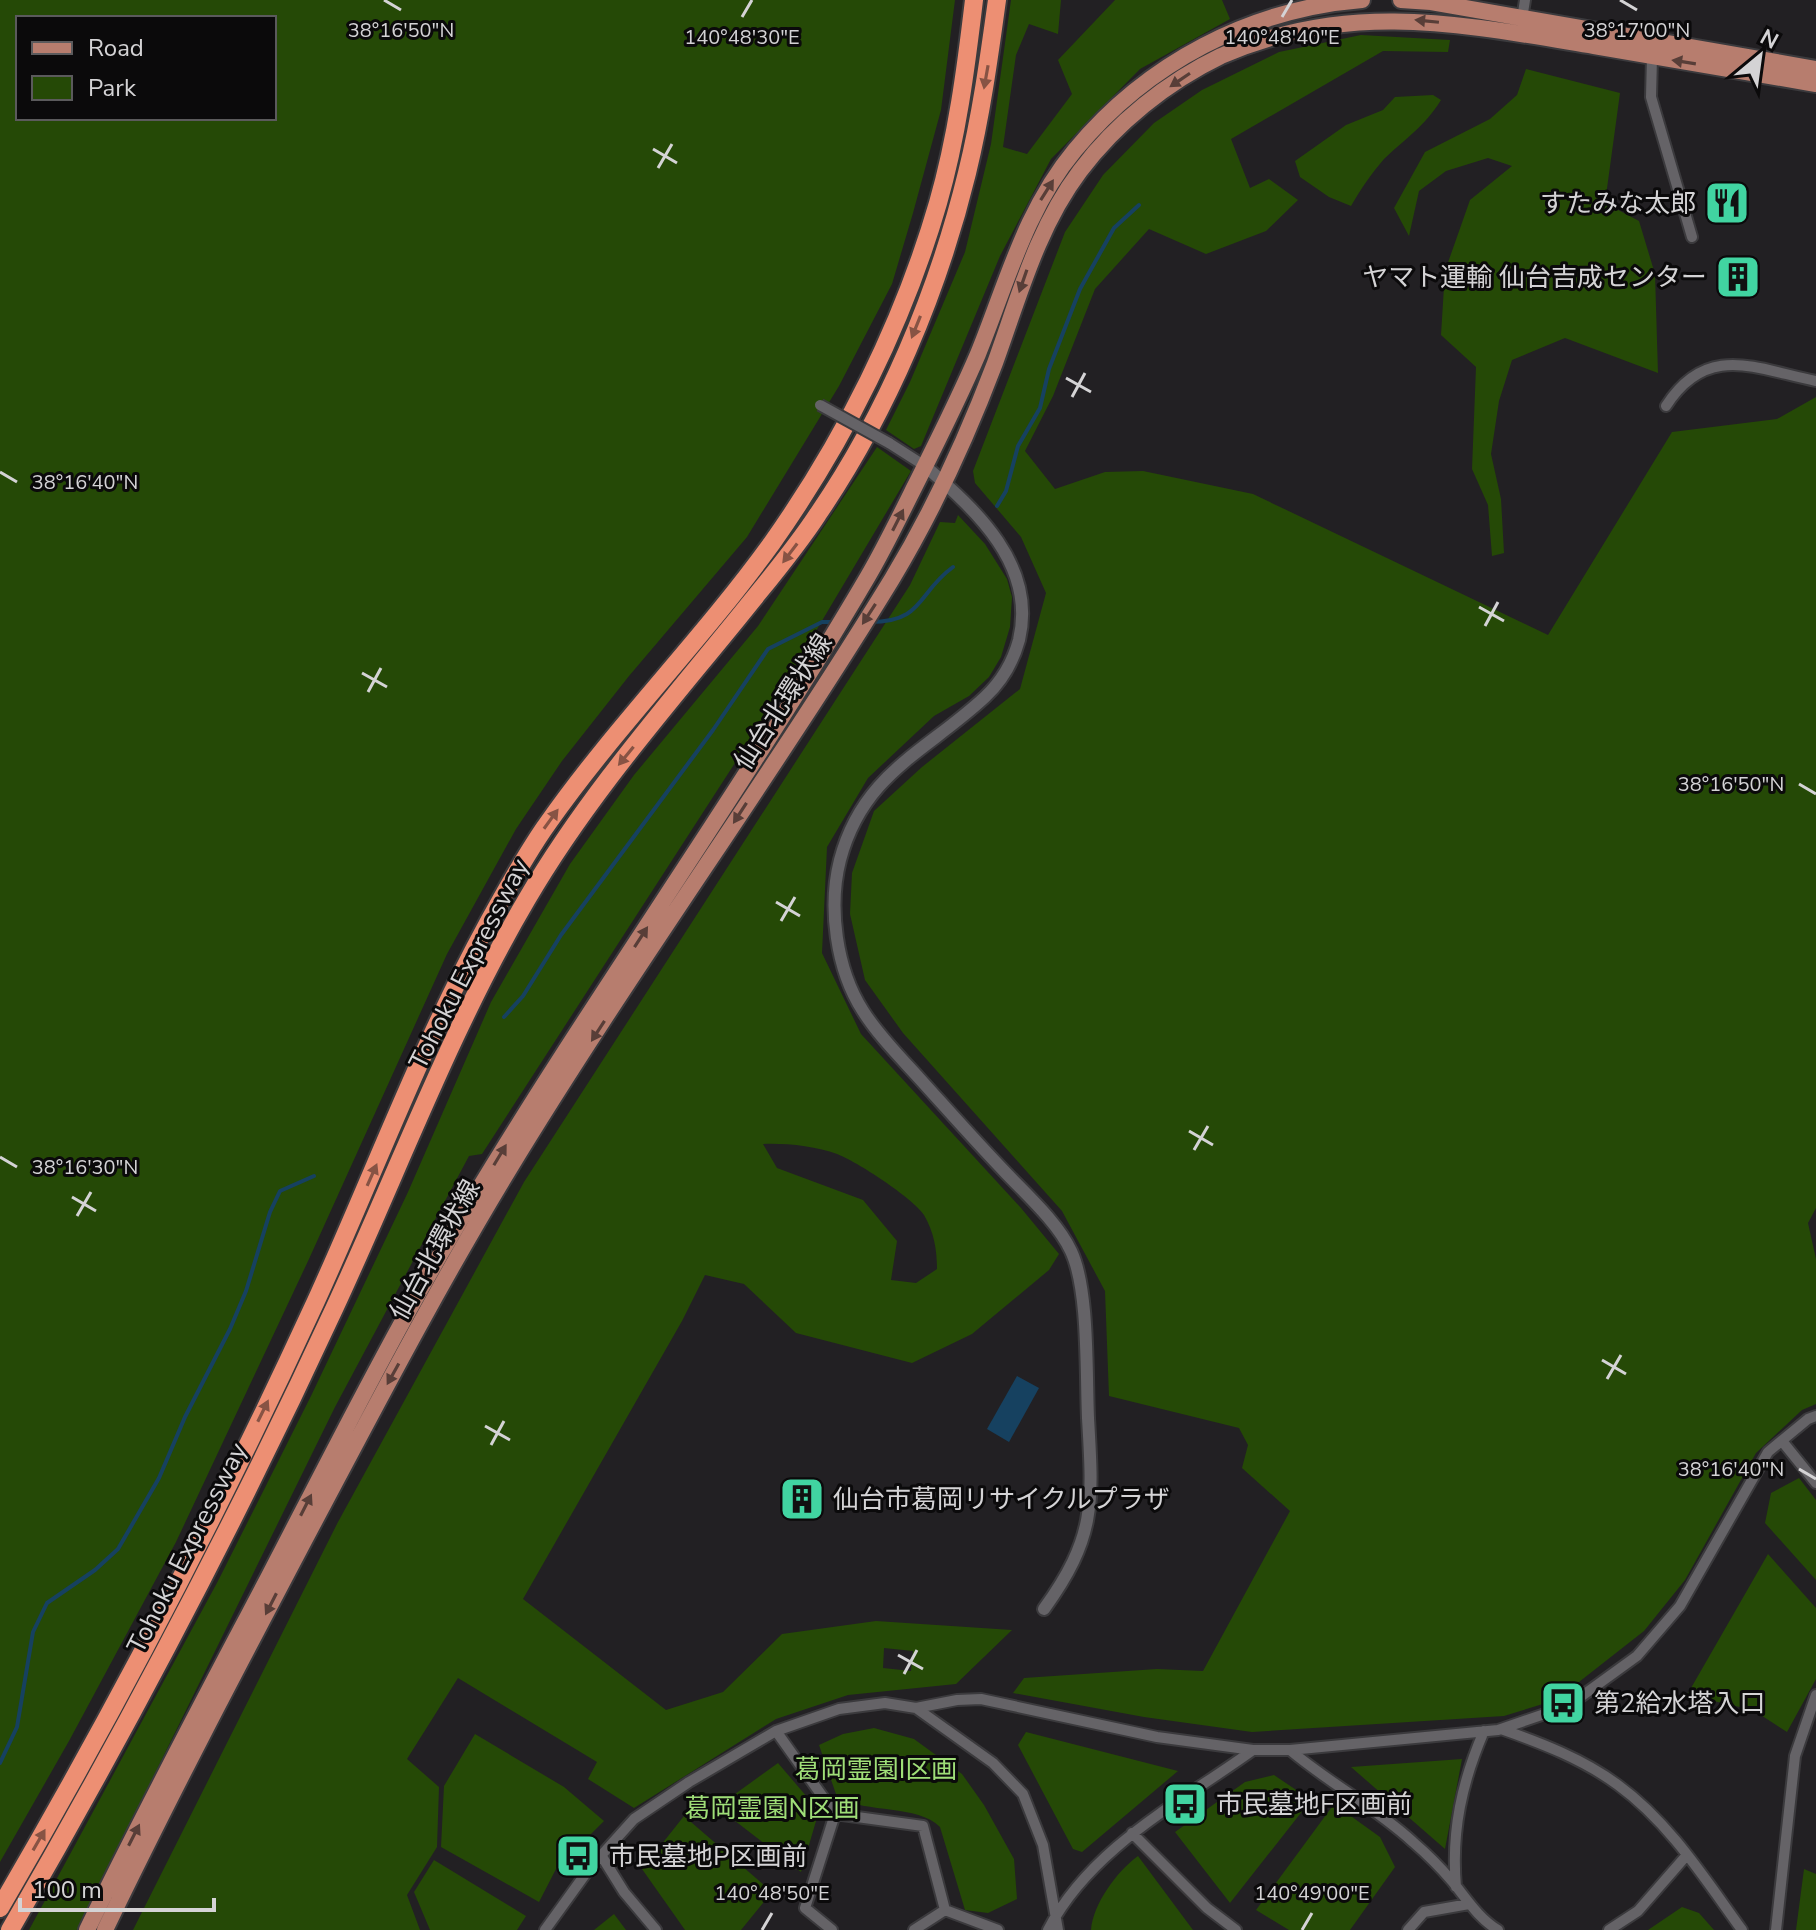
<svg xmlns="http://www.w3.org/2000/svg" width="1816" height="1930" font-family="'Nunito Sans','Noto Sans JP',sans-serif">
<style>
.green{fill:#254906;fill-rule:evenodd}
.water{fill:#164160}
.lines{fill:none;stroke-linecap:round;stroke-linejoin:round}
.stream{stroke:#164160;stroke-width:4}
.minor-casing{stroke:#3b3a3d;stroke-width:14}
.tertiary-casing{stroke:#3b3a3d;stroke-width:16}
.primary-casing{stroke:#3b3a3d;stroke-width:20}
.motorway-casing{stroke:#3b3a3d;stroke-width:22}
.minor{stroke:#656367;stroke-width:10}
.tertiary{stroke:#656367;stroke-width:12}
.primary{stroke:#b77d6e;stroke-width:16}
.motorway{stroke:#ed8f73;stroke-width:18}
.minor-bridge-casing{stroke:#3b3a3d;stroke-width:14;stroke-linecap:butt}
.minor-bridge{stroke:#656367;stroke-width:10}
.oneway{fill:#583e38}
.oneway2{fill:#875344}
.ticks{fill:none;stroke:#d4d3d5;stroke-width:3}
.labels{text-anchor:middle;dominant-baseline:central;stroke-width:6;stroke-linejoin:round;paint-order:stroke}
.poi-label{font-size:26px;fill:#d4d3d5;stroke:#0b0a0b;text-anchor:start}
.street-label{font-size:26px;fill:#d4d3d5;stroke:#0b0a0b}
.park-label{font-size:26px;fill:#9fde78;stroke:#0b0a0b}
.ticks-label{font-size:20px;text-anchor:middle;fill:#d4d3d5;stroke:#0b0a0b;stroke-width:6;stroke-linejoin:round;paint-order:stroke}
</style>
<rect width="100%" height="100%" fill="#222023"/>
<path class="green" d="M0,0H955L941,110L913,213L892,284L839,386L747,537L629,676L562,761L516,829L447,954L309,1259L176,1542L69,1741L0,1862ZM18,18H274V118H18Z
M1011,0H1061L1058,34L1029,24L1016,55L1003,147L1027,154L1072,94L1058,60L1115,0H1222L1230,19L1140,69L1051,159L1000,256L921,446L914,449L886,430L910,382L965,252L991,144Z
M1361,35L1450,40L1448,52L1383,51L1231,139L1250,188L1269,179L1298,200L1266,231L1206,254L1149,229L1095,289L1053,396L1025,451L1055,489L1105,472L1143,471L1253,494L1548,635L1672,432L1777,419L1816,397V1208L1808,1223L1816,1259V1404L1802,1410L1756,1453L1685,1580L1644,1631L1556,1700L1504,1716L1252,1732L1144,1717L1013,1693L1024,1678L1157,1669L1203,1671L1290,1511L1242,1468L1248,1445L1239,1428L1109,1396L1105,1291L1062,1211L903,1033L865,980L850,914L852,873L874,811L922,767L1020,689L1046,593L1021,537L975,483L973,471L1065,232L1103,175L1154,123L1202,90L1279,52Z
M1526,69L1620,93L1605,203L1639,221L1655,274L1658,373L1565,338L1512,360L1499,401L1491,454L1501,499L1504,553L1492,556L1488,505L1472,469L1476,367L1441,335L1445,271L1470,200L1512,166L1488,158L1446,171L1419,191L1409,236L1394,208L1425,152L1490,119L1517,95Z
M1433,95L1441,100C1424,127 1406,138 1384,159C1371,174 1361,189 1351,206L1329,197L1300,177L1295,161L1346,125L1383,110L1395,97Z
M877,447L911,471L766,715L482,1154L469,1156L335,1407L78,1930H29L218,1581L311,1396L408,1192L491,1002L570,864L634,775L758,626Z
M958,515L985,544L1007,579L1012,597L1010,627L1001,657L989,677L969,696L934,716L868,778L827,847L822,953L861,1034L1021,1208L1059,1254L1049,1270L972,1334L912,1363L796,1333L744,1284L705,1275L682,1321L523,1599L666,1710L723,1692L782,1634L876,1621L1012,1630L956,1684L848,1695L776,1719L634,1808L588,1779L597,1762L458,1678L407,1759L439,1787L437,1847L407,1895L420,1930H133L338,1522L524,1182L910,585L940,522L955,523ZM763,1144C784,1143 816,1146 837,1154C856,1161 913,1198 924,1215C934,1232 937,1250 937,1269L916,1283L891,1280L897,1241L863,1200L777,1168ZM884,1648L913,1651L911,1671L883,1668Z
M1799,1478L1816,1500V1580L1765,1523L1771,1493Z
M1768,1554L1816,1608V1679L1787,1732L1753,1710L1687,1695Z
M874,1728L914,1739L962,1774L984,1805L1014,1859L1017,1899L988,1913L965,1910L940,1827C917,1804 868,1814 837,1797L819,1745L843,1734Z
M1026,1732L1178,1771L1082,1852L1073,1849L1018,1745Z
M475,1734L564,1787L604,1821L556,1869L539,1902L441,1847L444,1786Z
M1462,1759L1445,1849L1351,1767Z
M778,1763L819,1811L801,1872L717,1807Z
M1274,1775L1311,1800L1230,1903L1175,1832L1245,1782Z
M1334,1804L1380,1837L1395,1867L1350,1930H1289L1256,1910Z
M684,1816L772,1892L741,1930H685L642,1869Z
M1138,1856L1193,1930H1091C1093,1904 1117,1871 1138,1856Z
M434,1860L526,1916L517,1930H430L414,1892Z
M1804,1869L1816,1874V1930H1796Z
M1682,1907L1699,1913L1714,1930H1648Z
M614,1914L626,1930H594Z"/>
<path class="water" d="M1017,1376L1039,1388L1009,1442L987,1429Z"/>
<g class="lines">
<path class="stream" d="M997,506L1006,491L1018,446L1040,408L1049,369L1080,289L1114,228L1139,205
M870,622C924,622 917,593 953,567
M504,1017L523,996L561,935L713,730L768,649L822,622H834
M0,1763L17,1727L33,1632L47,1603L95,1570L118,1549L159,1478L185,1417L230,1329L246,1291L270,1212L280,1191L314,1176"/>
<g class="minor-casing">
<path id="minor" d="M1522,19L1525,0
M1652,57L1651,97L1692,237
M1666,406C1707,342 1756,369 1816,381
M889,443L925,466
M1782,1441L1816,1483
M916,1708L993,1763L1023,1794L1043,1845L1058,1930
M1501,1729C1541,1743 1583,1759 1618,1785C1669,1822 1705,1879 1742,1930
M776,1731L835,1814L923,1826L945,1910L998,1930
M1290,1750C1329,1783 1375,1807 1413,1842C1427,1854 1440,1867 1452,1881C1466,1898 1478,1918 1498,1930
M1132,1833L1207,1908L1236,1930
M601,1855L624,1892L656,1930
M1456,1887C1451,1831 1462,1782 1484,1731
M545,1930L589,1869L634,1819L689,1782L776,1731L839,1709L885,1703L916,1708L957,1700L981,1699L1157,1737L1253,1750H1290L1498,1730L1568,1706L1637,1656L1680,1606L1768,1452L1808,1419L1816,1416
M832,1930L805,1908L835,1814
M914,1930L945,1910
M1048,1930C1091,1847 1181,1802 1253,1750
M1408,1930L1424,1912L1469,1904
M1609,1930L1638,1911L1686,1856
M1776,1930L1795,1756L1816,1695"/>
</g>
<g class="tertiary-casing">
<path id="tertiary" d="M925,466C976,510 1037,565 1019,640C1013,662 1002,681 985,697C926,752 863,773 840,860C828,907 836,969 863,1011C878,1035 900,1057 919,1078C948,1110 976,1142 1006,1173C1027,1195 1058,1223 1071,1251C1089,1289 1086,1373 1088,1418C1093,1503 1096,1537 1044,1609"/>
</g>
<g class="primary-casing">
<path id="primary" d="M1401,0L1431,2L1816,69
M87,1930C144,1812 206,1696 267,1580C333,1453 397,1325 471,1202C598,991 742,791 867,578C883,551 897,522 911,494C934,448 958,401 978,354C1007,283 1025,210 1075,150C1147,63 1250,9 1362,0
M105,1930C168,1799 236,1670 304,1541C370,1417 435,1291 508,1171C630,970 769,780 892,579C933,511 967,437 995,363C1019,297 1037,228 1080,171C1116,123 1167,82 1221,56C1349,0 1461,24 1594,46C1668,59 1742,72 1816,84"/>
</g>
<g class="motorway-casing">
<path id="motorway" d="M0,1908C115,1711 221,1508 316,1301C373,1176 421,1046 487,925C506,891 525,855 548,823C617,725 702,640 772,543C844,441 903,324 938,203C957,137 966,68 974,0
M10,1930C128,1727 237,1519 335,1307C398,1171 451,1028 527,899C586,798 664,709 738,618C765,584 794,551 818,514C887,413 938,292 967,173C981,116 989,58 997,0"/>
</g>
<use href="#minor" class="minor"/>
<use href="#tertiary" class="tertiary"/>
<use href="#primary" class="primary"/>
<use href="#motorway" class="motorway"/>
<g class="minor-bridge-casing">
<path id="minor-bridge" d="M820,405L889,443"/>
</g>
<use href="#minor-bridge" class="minor-bridge"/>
</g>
<defs><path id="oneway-solid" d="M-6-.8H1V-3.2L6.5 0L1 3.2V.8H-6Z" transform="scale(2)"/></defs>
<g class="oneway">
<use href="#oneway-solid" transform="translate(1427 21) rotate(-174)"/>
<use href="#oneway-solid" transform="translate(1684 62) rotate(-171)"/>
<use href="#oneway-solid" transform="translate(1180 80) rotate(146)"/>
<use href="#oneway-solid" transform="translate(1047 190) rotate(-58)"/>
<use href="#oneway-solid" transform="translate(1023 281) rotate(109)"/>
<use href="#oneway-solid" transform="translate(898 520) rotate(-63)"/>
<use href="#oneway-solid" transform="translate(869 614) rotate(123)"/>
<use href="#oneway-solid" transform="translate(740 813) rotate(123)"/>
<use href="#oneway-solid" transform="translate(641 937) rotate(-57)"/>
<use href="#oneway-solid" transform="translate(598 1031) rotate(123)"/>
<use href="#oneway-solid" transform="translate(500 1155) rotate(-59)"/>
<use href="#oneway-solid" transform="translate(393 1374) rotate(119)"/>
<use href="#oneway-solid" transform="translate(306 1505) rotate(-63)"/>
<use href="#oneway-solid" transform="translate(271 1604) rotate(117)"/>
<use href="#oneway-solid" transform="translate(134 1835) rotate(-63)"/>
</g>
<g class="oneway2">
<use href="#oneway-solid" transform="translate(986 77) rotate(100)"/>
<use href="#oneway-solid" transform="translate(916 327) rotate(112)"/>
<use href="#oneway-solid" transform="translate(790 553) rotate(127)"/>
<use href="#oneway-solid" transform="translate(626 756) rotate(129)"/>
<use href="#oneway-solid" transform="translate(551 819) rotate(-54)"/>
<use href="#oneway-solid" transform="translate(372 1175) rotate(-66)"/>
<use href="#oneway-solid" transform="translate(263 1411) rotate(-64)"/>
<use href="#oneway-solid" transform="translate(39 1840) rotate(-60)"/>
</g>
<path class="ticks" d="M384,0L401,10M1620,0L1637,10M742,17L752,0M1282,17L1292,0M653,149L677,163M658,168L672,144M1066,378L1091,392M1072,397L1085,373M0,472L17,482M1479,607L1504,621M1485,626L1498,602M362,673L387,687M368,692L381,668M1799,784L1816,794M776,902L800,916M781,921L795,897M1189,1131L1213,1145M1194,1150L1208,1126M0,1157L17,1167M72,1197L96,1211M77,1216L91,1192M1602,1360L1626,1374M1607,1379L1621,1355M485,1426L510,1440M491,1445L504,1421M1799,1469L1816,1479M898,1655L923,1669M904,1674L917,1650M762,1930L772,1913M1302,1930L1312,1913"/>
<defs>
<g id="restaurant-square" transform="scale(2.3)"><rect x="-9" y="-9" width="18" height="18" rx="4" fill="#41d4a1" stroke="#0b0a0b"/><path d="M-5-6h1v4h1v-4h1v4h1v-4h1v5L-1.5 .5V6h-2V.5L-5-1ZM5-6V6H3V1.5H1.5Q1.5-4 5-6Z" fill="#111"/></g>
<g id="building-square" transform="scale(2.3)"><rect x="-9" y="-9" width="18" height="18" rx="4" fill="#41d4a1" stroke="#0b0a0b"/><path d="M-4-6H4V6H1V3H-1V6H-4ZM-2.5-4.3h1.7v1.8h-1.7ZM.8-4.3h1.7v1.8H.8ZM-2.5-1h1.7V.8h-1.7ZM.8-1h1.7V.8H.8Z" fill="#111"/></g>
<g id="bus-square" transform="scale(2.3)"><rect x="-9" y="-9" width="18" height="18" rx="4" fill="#41d4a1" stroke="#0b0a0b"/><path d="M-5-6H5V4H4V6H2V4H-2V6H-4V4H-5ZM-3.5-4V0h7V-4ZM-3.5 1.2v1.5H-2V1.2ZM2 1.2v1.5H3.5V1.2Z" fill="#111"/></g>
</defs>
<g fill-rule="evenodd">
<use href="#restaurant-square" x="1727" y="203"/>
<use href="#building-square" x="1738" y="277"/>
<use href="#building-square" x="802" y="1499"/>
<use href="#bus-square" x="1563" y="1703"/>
<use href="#bus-square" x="1185" y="1804"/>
<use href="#bus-square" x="578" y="1856"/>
</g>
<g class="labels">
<g class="poi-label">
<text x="1696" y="203" text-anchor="end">すたみな太郎</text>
<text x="1707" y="277" text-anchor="end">ヤマト運輸 仙台吉成センター</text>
<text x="833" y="1499">仙台市葛岡リサイクルプラザ</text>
<text x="1594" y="1703">第2給水塔入口</text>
<text x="1216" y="1804">市民墓地F区画前</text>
<text x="609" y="1856">市民墓地P区画前</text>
</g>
<g class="street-label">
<text transform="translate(783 702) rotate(-57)">仙台北環状線</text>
<text transform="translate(469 964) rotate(-63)">Tohoku Expressway</text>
<text transform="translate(435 1250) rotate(-61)">仙台北環状線</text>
<text transform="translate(187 1548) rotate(-63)">Tohoku Expressway</text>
</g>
<g class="park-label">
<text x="876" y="1769">葛岡霊園I区画</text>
<text x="772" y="1808">葛岡霊園N区画</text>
</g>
</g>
<g class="ticks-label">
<text x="401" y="37">38°16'50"N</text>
<text x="1637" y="37">38°17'00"N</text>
<text x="742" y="44">140°48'30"E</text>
<text x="1282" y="44">140°48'40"E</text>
<text x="85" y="489">38°16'40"N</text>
<text x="1731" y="791">38°16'50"N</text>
<text x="85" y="1174">38°16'30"N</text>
<text x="1731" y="1476">38°16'40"N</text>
<text x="772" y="1900">140°48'50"E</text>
<text x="1312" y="1900">140°49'00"E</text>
</g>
<rect x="16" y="16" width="260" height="104" fill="#0b0a0b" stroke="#5b5a5c" stroke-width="2"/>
<rect x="32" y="42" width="40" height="12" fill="#b77d6e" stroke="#5b5a5c" stroke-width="2"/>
<text x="88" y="56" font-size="24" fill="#d4d3d5">Road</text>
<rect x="32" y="76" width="40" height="24" fill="#254906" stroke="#5b5a5c" stroke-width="2"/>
<text x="88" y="96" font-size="24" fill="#d4d3d5">Park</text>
<g transform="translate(1760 56) rotate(29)" stroke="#0b0a0b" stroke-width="6" paint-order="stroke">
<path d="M0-6L14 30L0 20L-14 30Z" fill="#d4d3d5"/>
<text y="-12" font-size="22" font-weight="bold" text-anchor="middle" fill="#d4d3d5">N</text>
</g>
<path d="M20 1898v12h194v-12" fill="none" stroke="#d4d3d5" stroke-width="4"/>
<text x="32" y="1898" font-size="24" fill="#d4d3d5" stroke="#0b0a0b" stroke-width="6" paint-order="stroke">100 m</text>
</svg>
